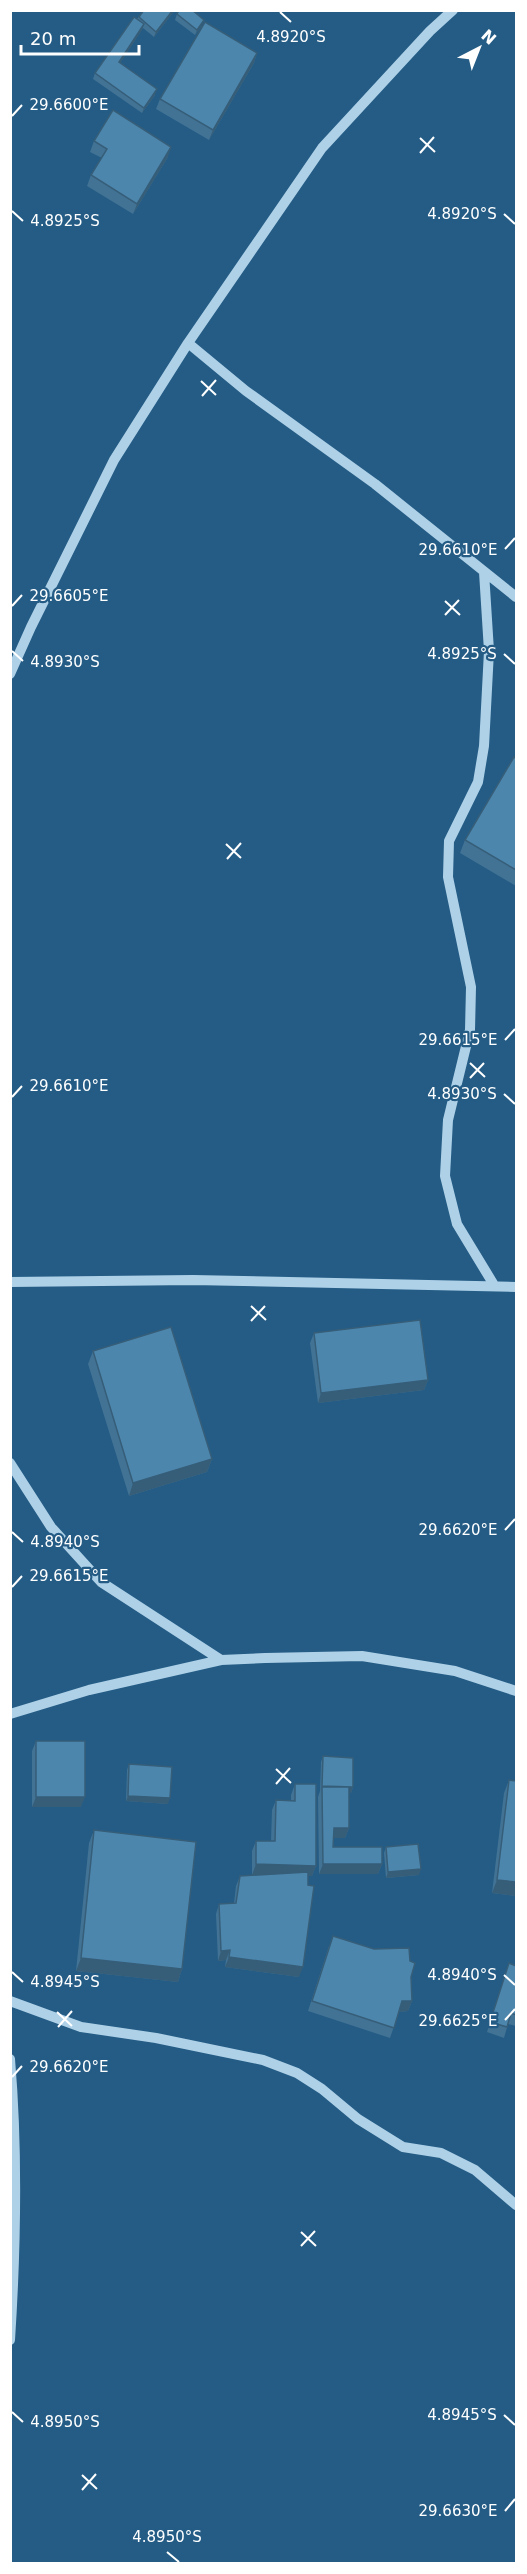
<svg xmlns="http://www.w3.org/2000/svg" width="527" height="2574" font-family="'DejaVu Sans',sans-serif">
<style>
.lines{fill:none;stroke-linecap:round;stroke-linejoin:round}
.minor{stroke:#aed1e8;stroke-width:10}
.wall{fill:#427395}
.shaded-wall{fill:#365e79}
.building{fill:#4d86ad;stroke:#365e79;stroke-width:1.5}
.ticks{fill:none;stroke:#fff;stroke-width:2}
.ticks-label{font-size:15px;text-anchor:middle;fill:#fff;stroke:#245c85;stroke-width:4.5;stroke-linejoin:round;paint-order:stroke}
</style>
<rect width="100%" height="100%" fill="#245c85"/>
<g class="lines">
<path class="minor" d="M188,343L246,391L375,484L516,597
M484,572L489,651L484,746L478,782L449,841L448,877L471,987L470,1030L448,1120L445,1176L457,1224L494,1285
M10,674L31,627L114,460L188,343L322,148L430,31L453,10
M10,1282L193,1280L516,1287
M10,1463L51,1527L101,1582L221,1660
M10,1714L89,1690L221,1660L265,1658L362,1656L455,1671L516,1691
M10,2001L81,2027L156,2038L263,2060L297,2073L322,2089L358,2119L403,2147L441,2153L475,2170L516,2205
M10,2059C18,2153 16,2247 10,2340"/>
</g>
<path class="wall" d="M144,10H175L154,37L143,28L120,63L155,95L142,113L93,79L95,73Z
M177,14L202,26L195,35L175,20Z
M257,53L254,63L209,140L156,109L160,99Z
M94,141L168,157L133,214L87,186L91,175L102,158L90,152Z
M516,758V886L460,853L465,840Z
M314,1333L428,1380L424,1390L318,1403L310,1343Z
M93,1351L212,1459L207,1472L129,1496L88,1364Z
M36,1741L81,1807H32V1751Z
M323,1756L353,1787L351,1793L349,1792V1828L345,1838H333V1847L382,1864L378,1874H319L318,1797L320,1791L321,1762Z
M129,1764L168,1804L126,1801L127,1770Z
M509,1780L516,1896L492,1893L504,1793Z
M295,1784L316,1866L312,1876H308L299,1977L225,1967L226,1960L218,1961L216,1914L219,1904L234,1903L236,1886L240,1876L261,1875H252V1851L256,1841H271L272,1810L276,1800L291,1801V1795Z
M94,1830L182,1969L178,1982L76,1971L89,1843Z
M386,1847L419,1875L386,1878L384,1853Z
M329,1946L411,1977L412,2001L408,2011L399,2012L390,2038L308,2011Z
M516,1966V2026L508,2024L504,2038L487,2032L506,1973Z"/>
<path class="shaded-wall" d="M173,10H175L154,37L156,32Z
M204,20L202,26L195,35L197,30Z
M144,24L142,30L117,68L119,62Z
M257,53L254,63L209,140L213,130Z
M157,89L155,95L142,113L144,108Z
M171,147L168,157L133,214L137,204Z
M428,1380L424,1390L318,1403L321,1393Z
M212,1459L207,1472L129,1496L133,1483Z
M322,1786L353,1787L351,1793L322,1791V1787L320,1791Z
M128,1796L170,1798L168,1804L126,1801Z
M36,1797H85L81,1807H32Z
M334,1828H349L345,1838H330Z
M256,1864L316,1866L312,1876L252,1875Z
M323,1864H382L378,1874H319Z
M421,1869L419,1875L386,1878L388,1872Z
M497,1880L516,1882V1896L492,1893Z
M230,1950L226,1960L218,1961L221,1951Z
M229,1957L303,1967L299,1977L225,1967Z
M81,1958L182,1969L178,1982L76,1971Z
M402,2001H412L408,2011L399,2012Z"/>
<path class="building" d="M144,10H173L156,32L139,17Z
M179,10H192L204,20L197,30L177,14Z
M134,17L144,24L119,62L157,89L144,108L95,73Z
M205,22L257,53L213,130L160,99Z
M113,110L171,147L137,204L91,175L107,149L94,141Z
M514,757L516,758V870L465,840Z
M420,1320L428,1380L321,1393L314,1333Z
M171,1327L212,1459L133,1483L93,1351Z
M36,1741H85V1797H36Z
M323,1756L353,1758V1787L322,1786Z
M129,1764L172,1767L170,1798L128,1796Z
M509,1780L516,1781V1882L497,1880Z
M295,1784H316V1866L256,1864V1841H275L276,1800L295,1801Z
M322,1787H349V1828H334L333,1847H382V1864H323Z
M94,1830L196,1842L182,1969L81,1958Z
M418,1844L421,1869L388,1872L386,1847Z
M308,1872V1885L314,1886L303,1967L229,1957L230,1950L221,1951L219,1904L236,1903L240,1876Z
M333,1936L374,1949L409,1948L410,1961L415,1963L411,1977L412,2001H402L394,2028L312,2001Z
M509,1963L516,1966V2015L511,2013L507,2027L490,2022Z"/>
<path class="ticks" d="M280,12L291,22M12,116L22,105M420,138L435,152M420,153L434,137M12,211L23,221M504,214L515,224M201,381L216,395M202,396L216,380M505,549L515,538M445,601L460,615M12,606L22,595M445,615L459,600M12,651L23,661M504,654L515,664M226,844L241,858M227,859L241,843M505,1040L515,1029M470,1063L485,1077M470,1078L484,1063M504,1094L515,1104M12,1097L22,1086M251,1306L266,1320M251,1321L265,1306M505,1530L515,1519M12,1532L23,1542M12,1587L22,1576M276,1769L291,1783M276,1784L290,1768M12,1972L23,1982M504,1975L515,1985M57,2012L72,2026M505,2020L515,2009M58,2027L72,2011M12,2077L22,2066M301,2232L316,2246M301,2246L315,2231M12,2412L23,2422M504,2415L515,2425M82,2475L97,2489M82,2490L96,2474M505,2511L515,2499M167,2552L179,2562"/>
<g class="ticks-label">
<text x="291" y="42">4.8920°S</text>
<text x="69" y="110">29.6600°E</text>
<text x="462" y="219">4.8920°S</text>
<text x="65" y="226">4.8925°S</text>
<text x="458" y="555">29.6610°E</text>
<text x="69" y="601">29.6605°E</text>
<text x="462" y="659">4.8925°S</text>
<text x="65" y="667">4.8930°S</text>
<text x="458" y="1045">29.6615°E</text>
<text x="69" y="1091">29.6610°E</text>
<text x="462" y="1099">4.8930°S</text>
<text x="458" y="1535">29.6620°E</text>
<text x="65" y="1547">4.8940°S</text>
<text x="69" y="1581">29.6615°E</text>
<text x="462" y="1980">4.8940°S</text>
<text x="65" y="1987">4.8945°S</text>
<text x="458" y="2026">29.6625°E</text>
<text x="69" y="2072">29.6620°E</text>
<text x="462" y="2420">4.8945°S</text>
<text x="65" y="2427">4.8950°S</text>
<text x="458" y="2516">29.6630°E</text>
<text x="167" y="2542">4.8950°S</text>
</g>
<rect width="527" height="2574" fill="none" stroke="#ffffff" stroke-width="24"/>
<g transform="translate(479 48) rotate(42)" stroke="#245c85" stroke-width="4.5" paint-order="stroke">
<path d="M0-4.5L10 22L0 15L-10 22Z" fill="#ffffff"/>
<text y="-9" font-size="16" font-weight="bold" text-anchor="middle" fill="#ffffff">N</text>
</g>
<path d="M21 45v9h118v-9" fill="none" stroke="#ffffff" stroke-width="3"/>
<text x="30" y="45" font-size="18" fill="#ffffff" stroke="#245c85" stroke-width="4.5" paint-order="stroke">20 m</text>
</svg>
